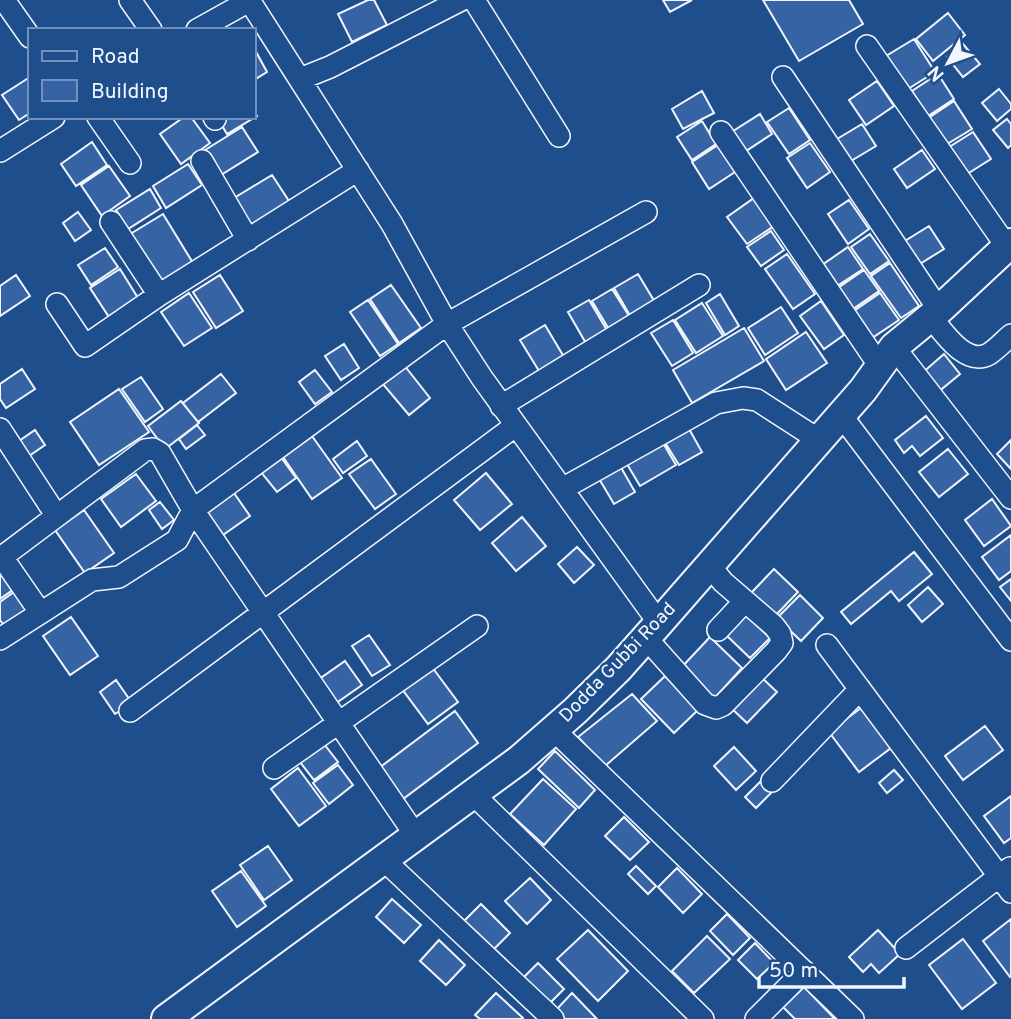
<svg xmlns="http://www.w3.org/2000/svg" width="1011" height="1019" font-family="Overpass,sans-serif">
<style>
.building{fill:#3563a3;stroke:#f2f6ff;stroke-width:2}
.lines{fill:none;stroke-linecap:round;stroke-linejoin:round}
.minor-casing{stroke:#f2f6ff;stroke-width:24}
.major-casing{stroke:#f2f6ff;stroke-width:32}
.minor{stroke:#1f4e8c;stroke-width:21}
.major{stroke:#1f4e8c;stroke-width:28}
.labels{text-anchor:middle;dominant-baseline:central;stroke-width:5;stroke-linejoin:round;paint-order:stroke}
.street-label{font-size:19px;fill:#f2f6ff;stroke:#1f4e8c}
</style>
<rect width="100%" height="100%" fill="#1f4e8c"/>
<path class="building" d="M368,0H374L387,25L352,42L338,14Z
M663,0H692L670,12Z
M763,0H849L863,24L799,61Z
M948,13L965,35L933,61L916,39Z
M914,39L935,72L908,89L886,56Z
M963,44L980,64L963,77L947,57Z
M254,48L267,72L254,80Z
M938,74L954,99L928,116L912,91Z
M30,77V113L19,120L2,95Z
M877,81L894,106L866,125L849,100Z
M999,89L1011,104V109L997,121L982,103Z
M702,91L714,113L683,129L672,109Z
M954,101L972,129L944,146L927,119Z
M789,108L810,140L789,154L767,122Z
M254,110L257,116L227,134L217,117H254Z
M760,114L772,134L743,153L730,133Z
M184,117H191L210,143L181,164L160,134Z
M1007,119L1011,124V145L1008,148L993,130Z
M702,121L716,144L692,160L677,137Z
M862,124L876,146L846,164L832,142Z
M242,127L258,152L221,175L205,150Z
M973,132L991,159L964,176L946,149Z
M92,142L107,165L76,186L61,164Z
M810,143L830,172L807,188L787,158Z
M718,145L735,172L709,189L692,162Z
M922,150L935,169L907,188L894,169Z
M188,164L202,185L166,208L153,186Z
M109,166L130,196L102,216L81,185Z
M272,175L289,201L251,225L234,198Z
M150,189L161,208L128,229L116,210Z
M754,198L774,226L747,244L727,217Z
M849,200L869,229L848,244L828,214Z
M78,212L91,230L75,241L63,223Z
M163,214L193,263L157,285L127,236Z
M929,226L944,249L915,267L900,244Z
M771,231L784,250L761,266L747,247Z
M870,234L889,261L870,274L851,247Z
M848,247L863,269L834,288L819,267Z
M105,248L118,267L91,285L78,265Z
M787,254L815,294L793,309L765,269Z
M890,263L919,306L901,318L871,276Z
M120,269L138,298L109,317L90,288Z
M864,270L879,291L850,311L835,290Z
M638,274L656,304L632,319L614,288Z
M16,275L30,296L0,316V286Z
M220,275L243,311L216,328L193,292Z
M391,285L421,328L399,343L370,299Z
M612,289L631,319L610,331L592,301Z
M189,293L212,328L184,346L161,312Z
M880,293L899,320L869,340L851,313Z
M720,294L739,326L725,335L706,303Z
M368,300L398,344L380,356L350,312Z
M589,300L608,332L587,345L568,312Z
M821,301L844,335L824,349L800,316Z
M702,303L723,336L696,353L675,320Z
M781,307L798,333L765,355L748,328Z
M673,320L693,353L672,366L651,333Z
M545,325L564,357L539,371L520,340Z
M744,328L764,361L692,403L673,370Z
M806,332L827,363L786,390L766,359Z
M344,344L359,368L341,380L325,356Z
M944,354L960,374L937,393L921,374Z
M404,365L430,398L409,415L382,383Z
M22,369L35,389L6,408L0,399V384Z
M315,370L332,392L315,404L299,382Z
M221,374L236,393L198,422L183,403Z
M141,377L163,409L145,422L122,389Z
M119,389L149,432L99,465L70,422Z
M181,401L199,423L165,449L148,426Z
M926,416L943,438L920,456L912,446L904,453L895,440Z
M197,425L205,435L186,449L179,439Z
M688,427L702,452L679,465L664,441Z
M35,430L45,445L29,456L19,441Z
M312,436L342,478L312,499L283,457Z
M1011,440V469L997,454Z
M357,441L367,456L343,473L333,459Z
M663,443L676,465L640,486L627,464Z
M948,449L968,474L939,497L919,472Z
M280,456L296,478L277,492L260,471Z
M371,459L396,494L375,509L349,474Z
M619,464L635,492L614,504L598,477Z
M486,473L512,504L480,530L454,500Z
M136,474L156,501L121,527L101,499Z
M234,493L250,516L220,537L204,513Z
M992,499L1011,526L984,546L965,520Z
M160,502L174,520L162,529L149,510Z
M84,510L114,553L85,573L55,530Z
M522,517L546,546L516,571L492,543Z
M1011,535V571L999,580L982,557Z
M577,547L594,565L574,583L558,564Z
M914,552L932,574L899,601L891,591L851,624L841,612Z
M0,569L14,589L0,599Z
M774,569L798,592L775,616L751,593Z
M1011,579V601L1000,587Z
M928,587L943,604L922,622L908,605Z
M14,592L29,613L7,629L0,620V602Z
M800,595L823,618L801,641L777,618Z
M745,614L770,638L750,658L725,634Z
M71,617L98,656L70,675L43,636Z
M369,635L390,665L372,676L352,646Z
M710,637L742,668L712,701L679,670Z
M345,661L362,685L332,706L315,682Z
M429,663L458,702L428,724L399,685Z
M759,675L777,692L747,723L730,707Z
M665,676L698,710L674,733L641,699Z
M116,680L132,703L115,714L100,692Z
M632,694L657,721L605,766L578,737Z
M861,708L891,748L859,772L829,732Z
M455,711L478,743L399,802L375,771Z
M985,726L1003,750L963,780L945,756Z
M324,744L338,762L314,780L300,762Z
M734,747L756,771L736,790L714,766Z
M555,751L595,790L579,808L538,769Z
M338,765L353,785L329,804L313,783Z
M298,768L326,806L299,826L271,789Z
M894,770L903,780L887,793L879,783Z
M543,779L576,809L544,845L510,814Z
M762,780L773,791L756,808L745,797Z
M1011,796V838L1004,843L984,816Z
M624,817L649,842L630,860L605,836Z
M268,846L292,880L264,900L240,865Z
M636,866L656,886L648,894L628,874Z
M677,868L702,894L683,913L658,887Z
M241,871L266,906L237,927L212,891Z
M530,878L551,900L527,924L505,901Z
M392,899L421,925L404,943L376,917Z
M481,904L510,933L493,950L464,921Z
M727,914L750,938L733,955L710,931Z
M1011,919V976L1010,977L983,941Z
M588,930L628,971L598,1001L557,959Z
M878,930L900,954L879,973L871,964L863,972L849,957Z
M707,936L730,959L694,993L672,971Z
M963,939L996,983L962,1009L929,965Z
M439,940L465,965L446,985L420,961Z
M755,943L774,963L757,979L738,960Z
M538,963L564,989L547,1006L520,981Z
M804,987L835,1019H795L783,1007Z
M496,993L523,1018V1019H480L475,1015Z
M572,993L597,1019H565L556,1010Z"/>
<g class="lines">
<g class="minor-casing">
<path id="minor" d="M4,0L30,37
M130,0L151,30
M249,0L392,224L447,324L482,378L659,623
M474,0L559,136
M197,30L249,1
M867,46L1007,247
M783,77L939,310
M300,79L330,67L461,0
M98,117L130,163
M214,117L215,119
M721,132L881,368
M0,151L54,117
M202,161L248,240
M111,222L159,295
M57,304L85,346L159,295L358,170
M931,317C943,332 966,367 989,354C997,349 1004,341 1011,335
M894,347L1011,498
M501,406L699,285
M841,415L1011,640
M0,429L56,515
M562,489L716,403L743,398L757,400L819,440
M2,557L145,450L153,449L160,453L193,510L416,836
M0,558L2,557L40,612
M718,630L745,601
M646,638L705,704L716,708L723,705L776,651L782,643L780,634L774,626L723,582L709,565
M0,639L92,580L119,577L177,540L193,510L447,324L646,212
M827,645L1011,892
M130,711L515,426
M554,730L853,1019
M274,768L477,626
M772,781L860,689
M473,794L703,1019
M384,860L553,1019
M906,948L1010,868
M756,1019L804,971"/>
</g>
<g class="major-casing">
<path id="major" d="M166,1019L519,760L575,711L618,669L659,623L863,390L894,347L939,310L1011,243"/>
</g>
<use href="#minor" class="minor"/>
<use href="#major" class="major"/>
</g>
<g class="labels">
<g class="street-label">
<text transform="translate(618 663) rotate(-46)">Dodda Gubbi Road</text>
</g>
</g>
<rect x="28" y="28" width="228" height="91" fill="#1f4e8c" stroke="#7391ba" stroke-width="2"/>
<rect x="42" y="51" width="35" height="10" fill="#1f4e8c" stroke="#7391ba" stroke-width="2"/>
<text x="91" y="63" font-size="21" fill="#f2f6ff">Road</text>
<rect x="42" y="80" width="35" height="21" fill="#3563a3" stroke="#7391ba" stroke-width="2"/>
<text x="91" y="98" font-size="21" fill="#f2f6ff">Building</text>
<g transform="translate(948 63) rotate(229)" stroke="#1f4e8c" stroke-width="5" paint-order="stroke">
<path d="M0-5L12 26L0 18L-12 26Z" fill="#f2f6ff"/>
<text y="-10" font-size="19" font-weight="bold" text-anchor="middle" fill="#f2f6ff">N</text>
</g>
<path d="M759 977v10h145v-10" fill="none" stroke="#f2f6ff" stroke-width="3.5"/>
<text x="769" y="977" font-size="21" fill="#f2f6ff" stroke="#1f4e8c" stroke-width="5" paint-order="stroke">50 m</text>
</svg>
